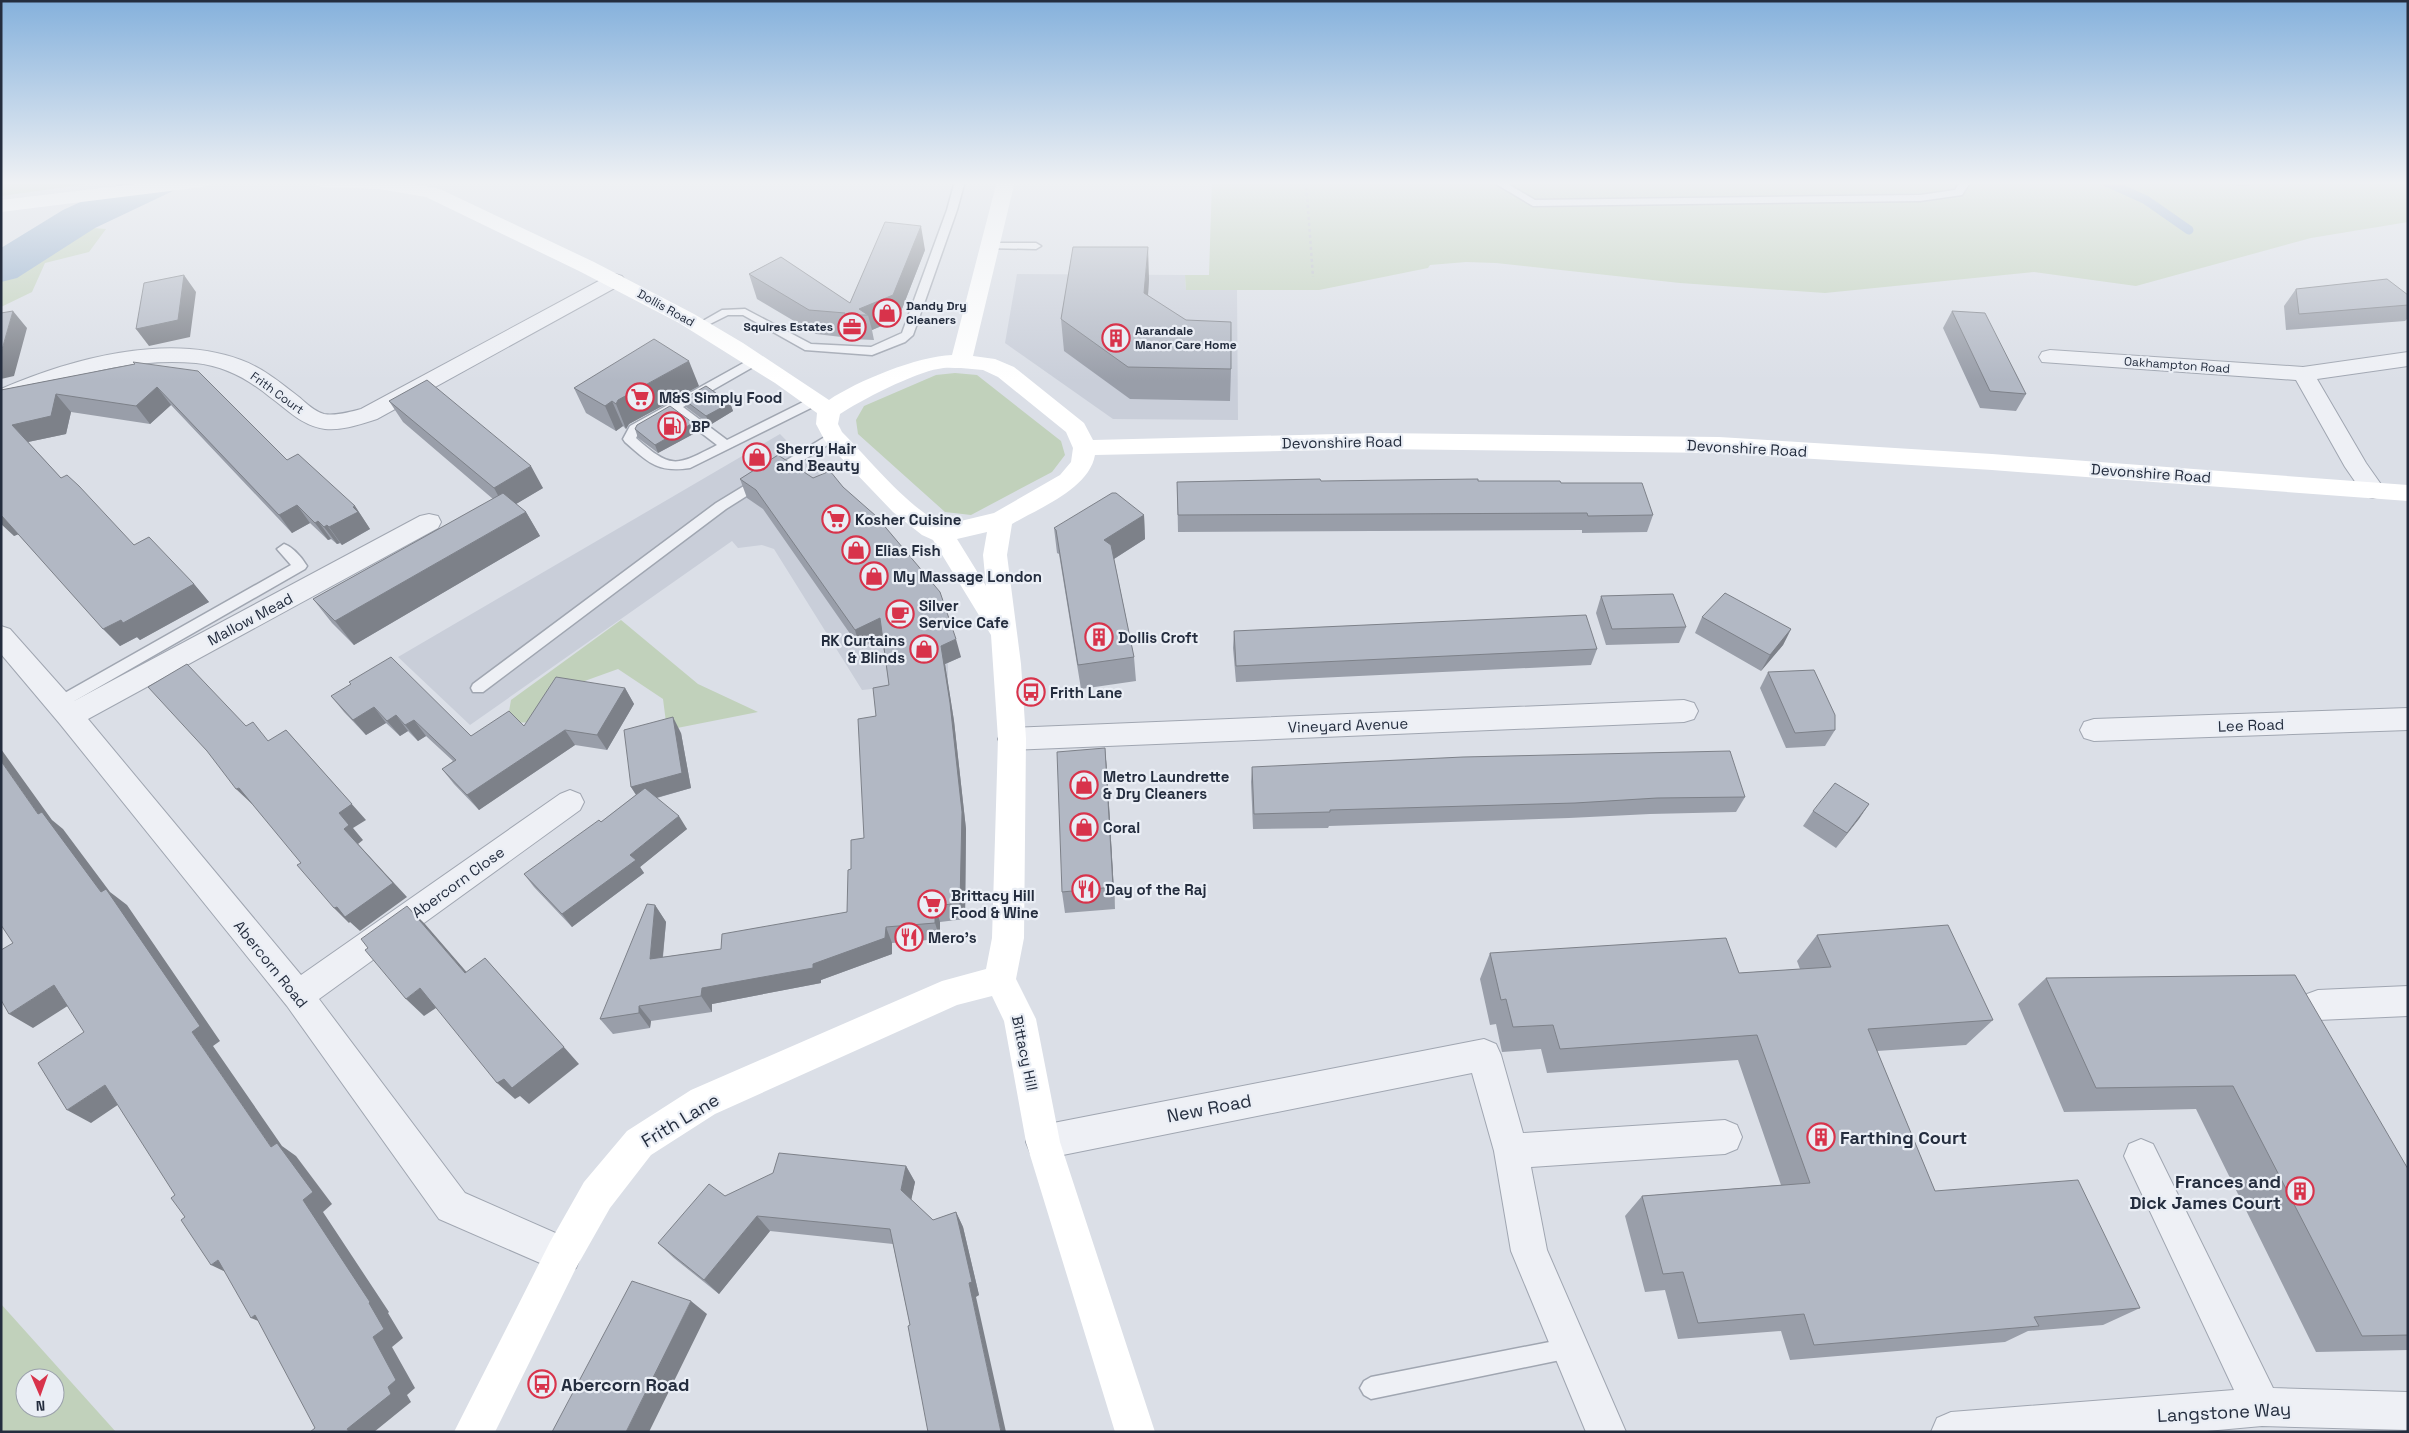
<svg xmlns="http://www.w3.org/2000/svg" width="2409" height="1433" font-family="'Space Grotesk',sans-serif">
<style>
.built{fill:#c9ced9}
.green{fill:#c1d1bb;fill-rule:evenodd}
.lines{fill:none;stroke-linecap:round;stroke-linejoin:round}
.stream{stroke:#92adcb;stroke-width:9}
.river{fill:#92adcb;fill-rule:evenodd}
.lane-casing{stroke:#a0a6b1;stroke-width:3}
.street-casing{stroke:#a0a6b1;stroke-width:2}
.path{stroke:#b9bdc5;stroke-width:2.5;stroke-dasharray:3 3;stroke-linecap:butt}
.lane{fill:#eef0f5;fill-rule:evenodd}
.street{fill:#eef0f5;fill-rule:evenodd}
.secondary{fill:#fff;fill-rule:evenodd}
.wall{fill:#999ea9}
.shaded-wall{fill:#7d8189}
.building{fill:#b2b8c4;stroke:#7d8189}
.labels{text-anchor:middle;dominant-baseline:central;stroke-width:4.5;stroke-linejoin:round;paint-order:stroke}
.far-poi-label{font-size:12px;font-weight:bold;fill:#242d3e;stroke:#eaeef5;text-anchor:start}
.far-street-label{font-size:12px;fill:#242d3e;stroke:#eaeef5}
.poi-label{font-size:15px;font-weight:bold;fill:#242d3e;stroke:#eaeef5;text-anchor:start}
.street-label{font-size:15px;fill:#242d3e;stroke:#eaeef5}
.near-street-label{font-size:18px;fill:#242d3e;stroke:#eaeef5}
.near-poi-label{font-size:18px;font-weight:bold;fill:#242d3e;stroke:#eaeef5;text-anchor:start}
</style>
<rect width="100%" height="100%" fill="#dbdfe7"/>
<path class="built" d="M1017,274L1185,275L1186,290H1237L1238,420L1113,419L1005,343Z
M780,434L835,490L961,657L948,663V681L862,690L774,549L762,545L738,548L732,541L470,725L398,657Z"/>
<path class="green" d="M1,181H110L1,196Z
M1212,181H2408V222L2311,238L2136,286L2034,272L1825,293L1680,283L1496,263L1466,262L1430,265L1428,268L1319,290H1186L1185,275H1209Z
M56,225L106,229L89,252L45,263L32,292L1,307V259Z
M955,373L977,375L1061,441L1065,455L1052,472L971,515L945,512L858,434L856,420L864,406L936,375Z
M621,620L698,684L758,712L667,730L663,699L618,669L568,687L540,722L507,723L511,700Z
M1,1304L116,1432H1ZM25,1378H55V1408H25Z"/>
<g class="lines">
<path class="stream" d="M2104,181L2146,200L2189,230"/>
<path class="river" d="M126,181H182L175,190L95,228L17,278L1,282V248L63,210Z"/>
<g class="lane-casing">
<path id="lane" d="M955,181H965L957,210L913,335L905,342L872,355L805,350L743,315H728L700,329L694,326L722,310L745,309L811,344L871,347L902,333L947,210Z
M1491,181H1503L1535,200L1920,195L1955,190L1961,181H1971L1962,195L1920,201L1533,206Z
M2232,181H2255C2250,186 2237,186 2232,181Z
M990,243H1036L1041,246L1036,249L986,248L985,246Z
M756,356L760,357L762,360L760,363L683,407L727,440L811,398H819L821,401L819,404L690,468C657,473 648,462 625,442L623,439L630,426ZM674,412L717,445C676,466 672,470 636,438L639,432Z
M833,432L839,436L837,439L726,509L483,692H473L471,688L473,684L716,503Z
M284,544C293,547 302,558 307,566L305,569L64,707L59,709L54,707L52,703L54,699L291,565L277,549Z
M1570,1338L1577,1341L1580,1348L1577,1355L1570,1358L1371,1399L1364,1395L1360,1388L1364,1381L1371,1377Z"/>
</g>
<g class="street-casing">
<path id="street" d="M615,274L622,276L625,280L622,284L377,419C361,424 342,431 325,429C302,426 288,410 270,397C248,379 225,366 196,363C150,359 101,367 58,383C39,390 21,400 1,405V389C70,359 168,332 241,360C263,368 281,383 299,397C306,403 314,411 324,414C336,416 350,412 361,409L608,276Z
M2050,350L2303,367L2408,352V366L2317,379L2366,463L2385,490L2381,496L2373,498L2365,496L2345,467L2296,380L2042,362L2039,357L2042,352Z
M429,514L438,516L441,522L438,528L88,719L301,975L560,794L570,790L580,794L584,802L580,810L319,999L465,1193L576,1242L581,1255L576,1268L563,1273L439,1219L287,1006L60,724L1,654V626L10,629L74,701L420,516Z
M1684,700L1694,703L1698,711L1694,719L1684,722L1012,750L1002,747L998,739L1002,731L1012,728Z
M2408,708V730L2094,741L2084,738L2080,730L2084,722L2094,719Z
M2408,986V1016L2318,1020L2307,1016L2302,1005L2307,994L2318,990Z
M1484,1039L1496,1044L1501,1055L1523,1133L1725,1120L1737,1125L1742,1137L1737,1149L1725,1154L1531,1167L1547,1250L1626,1432H1586L1511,1251L1494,1151L1472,1073L1043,1159L1031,1154L1026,1142L1031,1130L1043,1125Z
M2141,1139L2153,1144L2273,1388L2408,1392V1430L2262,1426L2196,1432H1931L1937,1418L1951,1412L2234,1390L2124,1156L2129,1144Z"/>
</g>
<path class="path" d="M1306,181L1313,277"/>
<use href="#lane" class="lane"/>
<use href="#street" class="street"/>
<path class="secondary" d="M160,181H211L209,185L202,187L1,212V200Z
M313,181H400L440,189L594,262L694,314L743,343L829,400C857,381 918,356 952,355L997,181H1015L973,356L995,359L1014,367L1084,423L1093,440L1377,433L1719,437L1992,454L2408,485V501L1992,470L1719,453L1377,449L1095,455C1089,489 1039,508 1012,524L1007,555L1021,664L1026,739L1024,938L1016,979L1036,1019L1060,1142L1155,1432H1115L1026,1142L1004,1021L992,996L957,1005L715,1114L651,1155L610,1208L576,1268L495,1432H454L550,1242L584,1182L627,1131L691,1090L942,981L986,969L992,938L998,739L991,635L933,540L922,535L893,512L825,441L816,424L817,413L775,383L679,323L579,271L426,197L378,189L322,187L315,185ZM961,368L983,370L998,377L1066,432L1073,448L1071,462L1060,475L994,513L944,525C909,509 870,460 842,432L838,424L840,414C859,401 916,372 938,369C945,367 953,368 961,368ZM987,532L983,555L986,586L957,539Z"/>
</g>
<path class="wall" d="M925,250L898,319L872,330L874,340L851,339L850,338L816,334L757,299L749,274L850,303Z
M1149,279L1148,295L1231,369L1230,401L1130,399L1064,351L1061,319Z
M2296,289L2408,295V318L2405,321L2286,330L2284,306Z
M1952,311L2026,394L2016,411L1980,408L1943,328Z
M134,364L287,460L355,506L370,529L342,545L340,543L337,544L331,539L328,540L310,523L292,533L171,405L150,424L71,412L66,434L28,442L61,478L134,545L194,584L209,602L140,640L137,637L120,646L18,534L14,536L1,390Z
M699,386L629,424L626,429L623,426L616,431L586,413L574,388Z
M683,399L730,403L733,411L710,425L686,407Z
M389,401L543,488L516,504L526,512L540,536L354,645L332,623L313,599L493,499L403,422Z
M635,429L697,432L658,453L638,438Z
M778,455L961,657L945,664L954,721L966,829L965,919L940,922V939L892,943V954L821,980V983L712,1004V1012L651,1021L650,1028L613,1034L600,1019L655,905L666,922L663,957L721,949L847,912L851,869L864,838L876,716L889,685L882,638L860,648L763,509L747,498L740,479Z
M1478,481L1561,483L1653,515L1647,532L1582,533V530L1178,532L1177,482Z
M1144,515L1145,539L1114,559L1134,657L1136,681L1081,689L1059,554L1057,553L1054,528Z
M1601,596L1686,627L1679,643L1606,645L1596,613Z
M1702,617L1791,629L1783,645L1761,671L1695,633Z
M1234,631L1597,649L1591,665L1236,682L1233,648Z
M1768,672L1835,730L1825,746L1786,748L1760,688Z
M625,688L634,704L607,750L575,745L479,810L454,784L442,769L453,761L426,736L418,741L408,731L400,736L386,723L366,735L344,712L331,696L471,736L524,726Z
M681,733L691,788L657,798L687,829L640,867L644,873L572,927L534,887L524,874L601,822L636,795L631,787Z
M1105,748L1107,771L1115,909L1065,913L1062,892Z
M1252,767L1745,797L1736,812L1650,814L1569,818L1329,826L1328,828L1253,829L1251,782Z
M1869,804L1836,848L1803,826L1813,811Z
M1817,935L1993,1020L1966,1045L1877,1051L1935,1191L2140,1308L2103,1325L2028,1331L2005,1342L1790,1360L1781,1331L1678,1339L1665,1290L1645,1292L1625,1216L1642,1196L1781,1185L1738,1060L1547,1073L1541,1049L1502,1052L1496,1024L1490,1025L1480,979L1490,953L1739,973L1800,969L1797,961Z
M2046,978L2408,1169V1350L2316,1352L2196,1109L2064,1112L2018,1004Z
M906,1166L915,1182L911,1200L933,1220L956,1212L963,1227L979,1295L910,1325L893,1244L770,1231L719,1294L674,1258L658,1243L725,1196Z"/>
<path class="shaded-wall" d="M921,226L925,250L898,319L872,330L868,315L859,309Z
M1148,247L1149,279L1146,325L1144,293Z
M184,275L196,292L190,337L149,346L136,329Z
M13,311L27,328L14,376L1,379V353Z
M689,361L699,386L629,424L626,429L616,404L618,400Z
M157,387L171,405L150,424L136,406Z
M56,394L71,412L66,434L28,442L12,425Z
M612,401L623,426L616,431L605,406Z
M730,403L733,411L710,425L706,416Z
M693,423L697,432L658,453L655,445Z
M531,466L543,488L506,510L494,488Z
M297,505L310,523L292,533L279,515Z
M355,506L370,529L342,545L329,527Z
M526,512L540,536L354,645L335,621Z
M1144,515L1145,539L1106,564L1104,540Z
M1,516H2L19,534L14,536L1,524Z
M318,521L331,539L328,540L315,523Z
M327,525L340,543L337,544L324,527Z
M194,584L209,602L140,640L123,623Z
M880,618L885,637L860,648L855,630Z
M121,620L137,637L120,646L103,629Z
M1791,629L1783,645L1761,671L1770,655Z
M956,639L961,657L945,664L954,721L966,829L965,919L960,903L941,646Z
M625,688L634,704L607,750L597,735Z
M374,707L386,723L366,735L353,720Z
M396,715L408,731L400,736L387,721Z
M673,717L681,733L691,788L641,802L631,787Z
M414,720L426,736L418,741L405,725Z
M286,730L366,820L353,828L363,840L358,844L407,897L360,931L350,922L349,923L334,908L344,829L339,813Z
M565,730L575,745L479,810L467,795Z
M1105,748L1107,771L1115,909L1113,887Z
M1,749L52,820L63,829L110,892L127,905L220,1041L213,1046L282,1146L296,1156L332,1204L323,1212L389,1312L388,1313L403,1338L392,1347L415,1388L407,1395L411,1402L374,1432H349L347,1429L388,1387L373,1337L303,1200L271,1147L192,1032L101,892L38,814L1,761Z
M239,788L254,803L252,804L236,789Z
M1869,804L1859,819L1836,848L1847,833Z
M679,816L687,829L640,867L644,873L572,927L562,914L630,855Z
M655,905L666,922L661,974L650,959Z
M407,906L425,924L483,991L465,973Z
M935,906L940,922V939L935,923Z
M886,927L892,943V954L821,980V983L712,1004V1012L701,996L702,988L813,964Z
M485,958L579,1064L529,1104L520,1096L515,1099L497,1083Z
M54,985L77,1000L33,1028L9,1014Z
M420,988L439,1006L424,1016L406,999Z
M639,1006L651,1021L650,1028L639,1013Z
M105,1085L128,1098L91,1123L67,1110Z
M906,1166L915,1182L910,1206L901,1190Z
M956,1212L963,1227L979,1295L976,1297L1006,1432H1001L969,1283Z
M757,1216L770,1231L719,1294L704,1280Z
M218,1260L234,1276L211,1265Z
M691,1301L707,1314L649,1432H626Z
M255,1315L273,1327L251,1318Z"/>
<path class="building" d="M885,222L921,226L893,295L859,309L868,315H845V313L809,310L749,274L781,257L850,303Z
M1073,247H1148L1144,293L1186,320L1231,322V369L1128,367L1061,319Z
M184,275L178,320L136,329L144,283Z
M2387,279L2408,295V305L2299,314L2296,289Z
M13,311L1,353V313Z
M1952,311L1985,313L2026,394L1990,391Z
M654,339L689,361L618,400L616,404L612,401L605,406L574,388Z
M133,362L198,371L287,460L298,454L355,506L353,507L358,512L329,527L327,525L324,527L318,521L315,523L297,505L279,515L157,387L136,406L56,394L51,416L12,425L61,478L67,475L79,486L134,545L149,537L194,584L123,623L121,620L103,629L2,516H1V390L135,364Z
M427,380L531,466L494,488L389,401Z
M706,386L730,403L706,416L683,399Z
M670,406L693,423L655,445L635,429L637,425Z
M778,455L813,478L830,471L843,487L876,516L940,592L956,639L941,646L950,703L962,812L960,903L935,906V923L886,927L885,938L813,964V968L702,988L701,996L639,1006V1013L600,1019L647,904L655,905L650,959L721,949L722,934L847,912L848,870L851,869V840L864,838L858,719L876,716L873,688L889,685L880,618L855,630L756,490L740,479Z
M1320,479L1321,481L1478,479V481H1560L1561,483H1642L1653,515L1588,516L1587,513L1178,515L1177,482Z
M503,493L526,512L335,621L313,599Z
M1112,493H1116L1144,515L1104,540L1111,545L1134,657L1078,665L1056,530L1054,528Z
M1725,593L1791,629L1770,655L1702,617Z
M1673,594L1686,627L1612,629L1601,596Z
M1586,615L1597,649L1236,666L1234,631Z
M391,657L471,736L509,711L524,726L556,677L625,688L597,735L565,730L467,795L442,769L456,760L414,720L405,725L396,715L387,721L374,707L353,720L331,696L351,684L349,682Z
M187,664L246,726L253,722L268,741L286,730L352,804L339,813L349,825L344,829L393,883L345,917L337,907L334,908L297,865L301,863L239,788L236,789L207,751L148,687Z
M1814,670L1835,715V730L1795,733L1768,672Z
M673,717L682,773L631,787L624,730Z
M1105,748L1113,887L1062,892L1057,752Z
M1730,751L1745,797L1657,798L1575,803L1330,810V812L1254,814L1252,767L1463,757Z
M1,761L38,814L42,812L101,892L106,889L200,1026L192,1032L271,1147L277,1143L313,1192L303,1200L370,1302L369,1303L384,1329L373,1337L396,1380L388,1387L391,1394L347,1429L349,1432H310L315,1428L255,1315L251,1318L218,1260L211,1265L181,1220L185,1217L171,1198L175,1195L105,1085L67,1110L38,1063L84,1032L54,985L9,1014L1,1000V950L13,943L1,925Z
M1835,783L1869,804L1847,833L1813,811Z
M645,788L679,816L630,855L636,860L562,914L524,874L599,820L601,822Z
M407,906L465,973L485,958L564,1047L512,1088L504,1079L497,1083L420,988L406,999L365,950L368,948L361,939Z
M1948,925L1993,1020L1868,1029L1935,1191L2078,1180L2140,1308L2034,1317L2039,1326L1814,1345L1804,1314L1698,1323L1683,1272L1663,1274L1642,1196L1810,1183L1757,1035L1560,1049L1553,1025L1513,1027L1506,999L1501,1000L1490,953L1726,938L1739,973L1831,967L1817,935Z
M2295,975L2408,1169V1335L2362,1336L2233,1086L2096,1088L2046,978Z
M779,1153L906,1166L901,1190L933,1220L956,1212L972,1282L969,1283L1001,1432H928L908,1326L910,1325L890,1229L757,1216L704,1280L658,1243L709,1184L725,1196L773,1173Z
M632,1281L691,1301L626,1432H552Z"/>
<linearGradient id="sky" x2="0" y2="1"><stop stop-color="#85b1dc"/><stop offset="0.48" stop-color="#eff1f4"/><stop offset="1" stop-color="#eff1f4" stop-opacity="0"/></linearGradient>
<rect width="2409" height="381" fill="url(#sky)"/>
<defs>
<g id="shop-ring" transform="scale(1.4375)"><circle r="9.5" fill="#eaeef5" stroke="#d8334b" stroke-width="1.5"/><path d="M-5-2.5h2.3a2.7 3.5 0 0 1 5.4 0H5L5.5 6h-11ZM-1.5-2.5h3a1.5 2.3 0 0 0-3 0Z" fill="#d8334b"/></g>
<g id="office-ring" transform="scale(1.4375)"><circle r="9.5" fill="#eaeef5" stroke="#d8334b" stroke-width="1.5"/><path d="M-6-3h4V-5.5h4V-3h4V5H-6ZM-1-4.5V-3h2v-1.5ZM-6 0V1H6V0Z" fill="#d8334b"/></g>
<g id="building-ring" transform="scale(1.4375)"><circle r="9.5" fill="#eaeef5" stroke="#d8334b" stroke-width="1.5"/><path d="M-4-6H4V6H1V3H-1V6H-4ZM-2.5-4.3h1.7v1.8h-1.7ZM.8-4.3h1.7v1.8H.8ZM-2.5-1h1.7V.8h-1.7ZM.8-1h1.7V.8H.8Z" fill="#d8334b"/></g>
<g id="supermarket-ring" transform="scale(1.4375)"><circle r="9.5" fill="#eaeef5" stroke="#d8334b" stroke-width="1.5"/><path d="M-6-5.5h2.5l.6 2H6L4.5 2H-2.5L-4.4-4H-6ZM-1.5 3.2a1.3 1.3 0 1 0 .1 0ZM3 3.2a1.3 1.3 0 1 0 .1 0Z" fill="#d8334b"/></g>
<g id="fuel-ring" transform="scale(1.4375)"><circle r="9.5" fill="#eaeef5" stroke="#d8334b" stroke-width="1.5"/><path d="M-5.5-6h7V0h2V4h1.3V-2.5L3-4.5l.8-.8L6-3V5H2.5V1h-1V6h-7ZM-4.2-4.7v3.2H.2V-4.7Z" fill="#d8334b"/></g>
<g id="cafe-ring" transform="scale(1.4375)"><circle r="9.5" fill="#eaeef5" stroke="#d8334b" stroke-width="1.5"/><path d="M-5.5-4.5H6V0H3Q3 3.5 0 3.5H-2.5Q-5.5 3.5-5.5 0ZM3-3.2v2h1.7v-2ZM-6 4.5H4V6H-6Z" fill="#d8334b"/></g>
<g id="bus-ring" transform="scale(1.4375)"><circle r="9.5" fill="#eaeef5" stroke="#d8334b" stroke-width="1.5"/><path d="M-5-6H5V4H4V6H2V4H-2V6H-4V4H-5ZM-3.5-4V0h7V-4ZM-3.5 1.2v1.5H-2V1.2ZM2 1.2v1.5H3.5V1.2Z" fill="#d8334b"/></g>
<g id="restaurant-ring" transform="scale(1.4375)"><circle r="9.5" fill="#eaeef5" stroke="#d8334b" stroke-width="1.5"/><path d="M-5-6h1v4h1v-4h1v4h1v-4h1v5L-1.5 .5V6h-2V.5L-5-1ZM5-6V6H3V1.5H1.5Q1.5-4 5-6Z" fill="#d8334b"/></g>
</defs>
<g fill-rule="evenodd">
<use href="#shop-ring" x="887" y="313"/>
<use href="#office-ring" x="852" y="327"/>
<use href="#building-ring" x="1116" y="338"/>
<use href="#supermarket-ring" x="640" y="397"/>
<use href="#fuel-ring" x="672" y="426"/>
<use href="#shop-ring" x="757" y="457"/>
<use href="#supermarket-ring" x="836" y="519"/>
<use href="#shop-ring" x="856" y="550"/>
<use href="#shop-ring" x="874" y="576"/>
<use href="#cafe-ring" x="900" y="614"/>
<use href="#building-ring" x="1099" y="637"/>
<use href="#shop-ring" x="924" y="649"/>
<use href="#bus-ring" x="1031" y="692"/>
<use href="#shop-ring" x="1084" y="785"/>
<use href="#shop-ring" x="1084" y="827"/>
<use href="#restaurant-ring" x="1086" y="889"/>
<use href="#supermarket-ring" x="932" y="904"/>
<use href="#restaurant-ring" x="909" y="937"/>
<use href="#building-ring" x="1821" y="1137"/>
<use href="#building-ring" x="2300" y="1191"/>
<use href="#bus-ring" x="542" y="1384"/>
</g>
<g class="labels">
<g class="far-poi-label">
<text x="906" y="306">Dandy Dry<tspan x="906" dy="14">Cleaners</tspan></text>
<text x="833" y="327" text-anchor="end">Squires Estates</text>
<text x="1135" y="331">Aarandale<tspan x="1135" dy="14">Manor Care Home</tspan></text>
</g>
<g class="far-street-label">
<text transform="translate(666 308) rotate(29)">Dollis Road</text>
<text transform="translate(2177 365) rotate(4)">Oakhampton Road</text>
<text transform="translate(277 393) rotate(36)">Frith Court</text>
</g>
<g class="poi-label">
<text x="659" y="397">M&amp;S Simply Food</text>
<text x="691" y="426">BP</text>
<text x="776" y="448">Sherry Hair<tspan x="776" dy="17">and Beauty</tspan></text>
<text x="855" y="519">Kosher Cuisine</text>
<text x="875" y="550">Elias Fish</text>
<text x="893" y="576">My Massage London</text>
<text x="919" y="605">Silver<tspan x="919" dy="17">Service Cafe</tspan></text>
<text x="1118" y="637">Dollis Croft</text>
<text x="905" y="640" text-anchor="end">RK Curtains<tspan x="905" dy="17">&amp; Blinds</tspan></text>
<text x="1050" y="692">Frith Lane</text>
<text x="1103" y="776">Metro Laundrette<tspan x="1103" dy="17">&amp; Dry Cleaners</tspan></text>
<text x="1103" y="827">Coral</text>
<text x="1105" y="889">Day of the Raj</text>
<text x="951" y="895">Brittacy Hill<tspan x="951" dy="17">Food &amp; Wine</tspan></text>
<text x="928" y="937">Mero's</text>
</g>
<g class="street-label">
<text transform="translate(1342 442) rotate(-1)">Devonshire Road</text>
<text transform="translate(1747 448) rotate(3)">Devonshire Road</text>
<text transform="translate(2151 473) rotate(4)">Devonshire Road</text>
<text transform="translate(250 619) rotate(-28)">Mallow Mead</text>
<text transform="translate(1348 725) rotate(-2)">Vineyard Avenue</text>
<text transform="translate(2251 725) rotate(-2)">Lee Road</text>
<text transform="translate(458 882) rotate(-36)">Abercorn Close</text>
<text transform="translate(271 964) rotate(51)">Abercorn Road</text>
<text transform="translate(1025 1053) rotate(78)">Bittacy Hill</text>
</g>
<g class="near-street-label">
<text transform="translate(1209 1108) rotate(-11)">New Road</text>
<text transform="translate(680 1120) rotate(-31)">Frith Lane</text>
<text transform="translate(2224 1412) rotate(-3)">Langstone Way</text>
</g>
<g class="near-poi-label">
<text x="1840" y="1137">Farthing Court</text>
<text x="2281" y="1181" text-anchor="end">Frances and<tspan x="2281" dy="21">Dick James Court</tspan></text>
<text x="561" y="1384">Abercorn Road</text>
</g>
</g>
<rect width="2409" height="1433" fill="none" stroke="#242d3e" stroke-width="5"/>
<g transform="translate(40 1393) rotate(178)"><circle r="24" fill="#eaeef5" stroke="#9ba1ac"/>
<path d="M0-4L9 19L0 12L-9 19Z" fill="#d8334b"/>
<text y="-8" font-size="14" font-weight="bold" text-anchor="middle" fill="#242d3e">N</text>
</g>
</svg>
